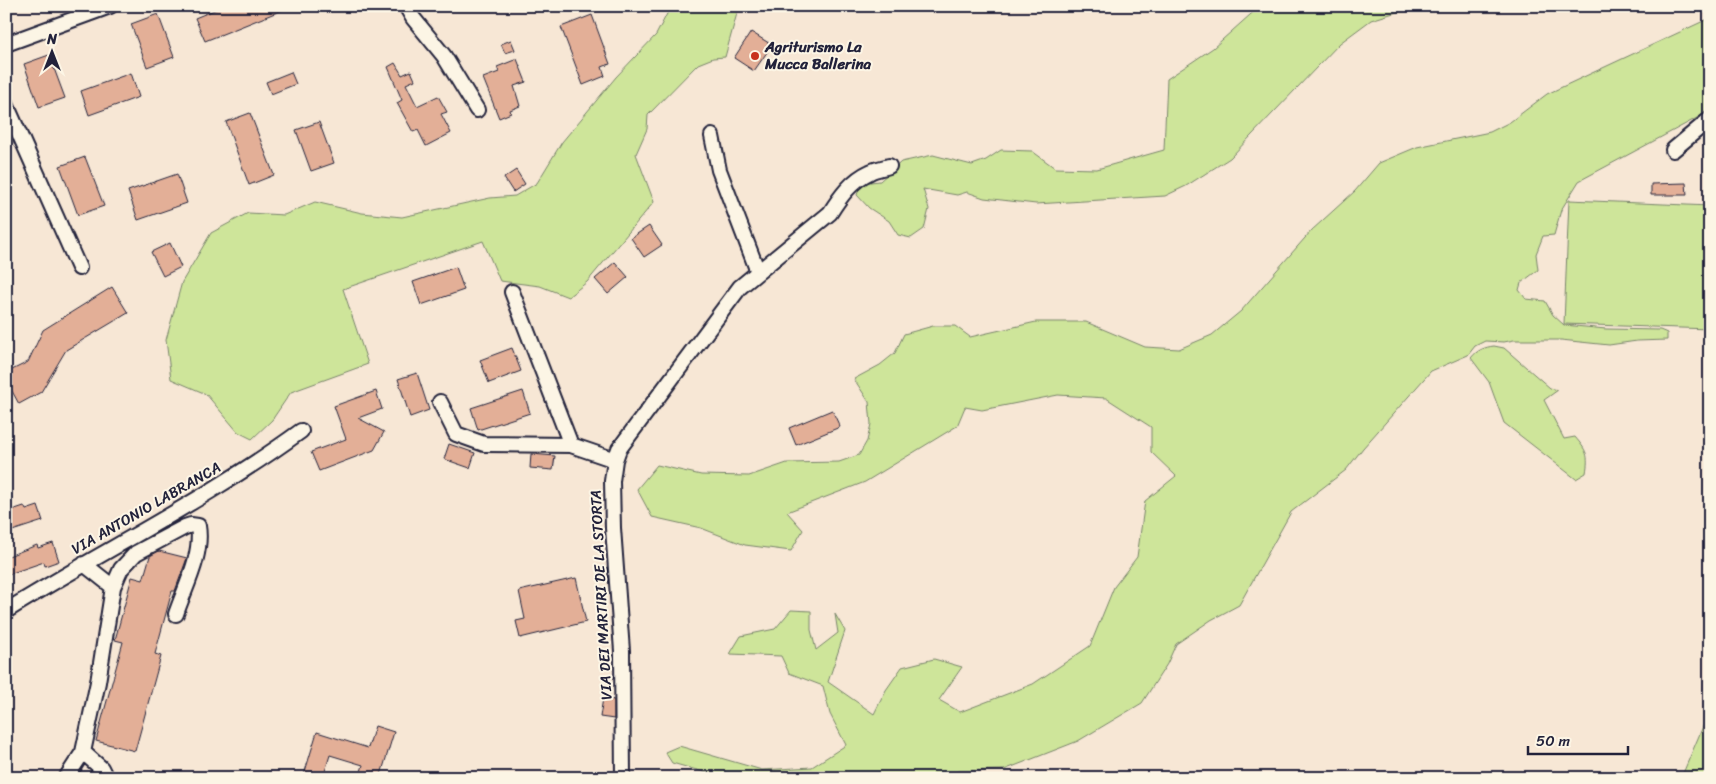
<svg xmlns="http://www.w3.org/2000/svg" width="1716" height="784" font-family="Sriracha,sans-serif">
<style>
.green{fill:#cee59a;stroke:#78846a}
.building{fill:#e3af97;stroke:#22223b}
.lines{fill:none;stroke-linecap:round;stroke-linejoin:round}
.minor-casing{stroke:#22223b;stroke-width:18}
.minor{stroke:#fcf5e5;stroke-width:14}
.poi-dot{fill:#c8321e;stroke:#fcf5e5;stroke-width:2}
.labels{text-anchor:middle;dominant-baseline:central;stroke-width:4;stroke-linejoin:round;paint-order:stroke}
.poi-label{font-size:15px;font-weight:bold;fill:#22223b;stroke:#fcf5e5;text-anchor:start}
.street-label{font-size:15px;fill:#22223b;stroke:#fcf5e5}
</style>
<rect width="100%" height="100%" fill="#f7e7d5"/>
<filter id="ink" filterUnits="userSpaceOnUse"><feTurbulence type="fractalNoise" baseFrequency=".02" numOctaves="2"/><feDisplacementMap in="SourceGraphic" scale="10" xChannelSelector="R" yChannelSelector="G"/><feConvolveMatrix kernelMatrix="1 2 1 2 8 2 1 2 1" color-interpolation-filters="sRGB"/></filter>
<g filter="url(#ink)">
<path class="green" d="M671,6H739L725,57L713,58L698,64L648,115L647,129L636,154L654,202L587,282L568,297L540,286L500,281L483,241L343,289L368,364L291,392L272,420L252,439L238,432L206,394L171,379L166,340L182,282L211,233L248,213L284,215L315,202L362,213L402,217L490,198L515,196L537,183L562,142L616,77L656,35Z
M1260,6H1533L1397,12L1371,20L1340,43L1230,158L1186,186L1165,196L1036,204L984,198L967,192L957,195L923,189L929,209L924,229L911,238L898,235L889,221L869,208L857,195L861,183L880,181L901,162L933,155L972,165L986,160L1001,150L1032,151L1055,168L1097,169L1164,150L1167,79L1213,48Z
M1710,18V111L1579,181L1561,210L1554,235L1543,236L1536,254L1538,270L1521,283L1519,290L1526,299L1545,301L1553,315L1564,325L1606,329L1660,330L1667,333V340L1637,341L1609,345L1561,340H1514L1504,342L1485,341L1475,346L1468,355L1431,371L1363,448L1346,470L1291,512L1239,605L1211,620L1176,644L1167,664L1142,703L1078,741L1004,770L958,771L947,778H725L672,763L665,752L679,746L762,770L812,767L846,745L830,714L823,686L789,673L781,656L730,654L741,636L775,629L791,610L811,611V630L816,650L838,633L835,614L845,631L828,682L874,714L886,690L902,667L934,659L962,667L939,700L960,712L1033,684L1090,646L1114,587L1137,557L1145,501L1176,476L1151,452V427L1106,398L1058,395L982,410L965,407L957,426L865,482L787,512L803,530L791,551L745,545L701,528L652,517L637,489L657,465L701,475L749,476L787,463L839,462L859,455L867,441L871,424L869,402L854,379L880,365L895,353L904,334L933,326H955L970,337L1036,322H1086L1145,347L1179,349L1212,335L1241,311L1312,230L1355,191L1379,163L1417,147L1490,132L1510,122L1547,94Z
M1569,200L1710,206V329L1564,324Z
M1494,346L1504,348L1550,388L1558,390L1544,400L1564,439L1575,437C1587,451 1589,455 1586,473L1576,479L1504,423L1489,382L1471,358C1477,350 1485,347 1494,346Z
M1710,710V778H1681Z"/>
<path class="building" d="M224,6H290V7L205,41L195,18Z
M158,14L174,57L147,67L131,24Z
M592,15L610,64L602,67L605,76L583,85L561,27Z
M751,32L772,45L754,71L734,58Z
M511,40L515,50L505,53L501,44Z
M49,55L65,98L39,107L24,64Z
M517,59L526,82L514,86L520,106L510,110L511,113L499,118L483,78L499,72L497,67Z
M395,63L402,75L411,71L415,80L406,84L417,106L438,96L447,112L441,114L451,133L426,146L418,130L413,132L397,103L402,100L388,67Z
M291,72L296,84L271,94L266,82Z
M131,73L139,97L89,115L81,91Z
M250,113L274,175L249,185L226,122Z
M319,122L334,163L311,171L296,130Z
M85,157L104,206L78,215L60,166Z
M516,170L525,184L513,192L504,178Z
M177,174L187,203L138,220L128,191Z
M1686,183L1687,195H1651V184Z
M649,226L662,245L644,257L631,238Z
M170,243L181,267L163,276L151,252Z
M615,262L628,277L608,294L595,279Z
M456,267L464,290L421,305L413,282Z
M112,287L128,313L66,350L41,392L19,404L6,380V373L28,362L43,330Z
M512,348L521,371L489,383L480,360Z
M417,373L429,410L410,417L398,379Z
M376,391L382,409L358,418L384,432L374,450L319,471L311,452L346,439L334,406Z
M523,391L530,413L478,430L471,408Z
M832,410L840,427L796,445L789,428Z
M449,444L475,453L470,468L444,459Z
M531,454L555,456L553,470L530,468Z
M24,506L26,510L38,506L43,521L6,533V514L9,513V511Z
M53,543L59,561L45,566L44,562L6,575V557L37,545L38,548Z
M159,551L187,558L175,591H172L155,654L161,656L135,751L96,741L123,642L115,640L132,577L143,580L150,556Z
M576,578L586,622L520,638L516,621L525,619L519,591Z
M603,698L614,700V719L600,717Z
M375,726L394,732L380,778H359L363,765L330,755L323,778H303L317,732L368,748Z"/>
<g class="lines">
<g class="minor-casing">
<path id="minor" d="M406,6L413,18L444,56L477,110
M6,44L110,6
M6,104L79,268
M712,136L719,170L758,272
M1673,150L1710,119
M512,292L571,445
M440,402L456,434L484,444L571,445L615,460
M84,564L113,587L98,682L83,752L101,768L106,778
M113,587L121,569L136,553L185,527L191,525L198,526C203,555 185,587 176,614
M6,611C104,550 208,499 301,431
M66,778L83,752
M623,778L622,651L613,528L612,481L615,460L619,449L740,287L830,213C840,197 852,180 870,172C875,169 883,168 889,166"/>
</g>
<use href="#minor" class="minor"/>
</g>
</g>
<circle class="poi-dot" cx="755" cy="56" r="5"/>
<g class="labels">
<g class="poi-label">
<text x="765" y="47">Agriturismo La<tspan x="765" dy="17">Mucca Ballerina</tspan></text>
</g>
<g class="street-label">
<text transform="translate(146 508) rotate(-30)">VIA ANTONIO LABRANCA</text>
<text transform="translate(601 595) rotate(-93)">VIA DEI MARTIRI DE LA STORTA</text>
</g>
</g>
<rect width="1716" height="784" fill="none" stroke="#fcf5e5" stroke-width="25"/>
<rect x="12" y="12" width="1691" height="759" fill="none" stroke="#22223b" stroke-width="2" filter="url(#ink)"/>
<g transform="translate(52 52)" stroke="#fcf5e5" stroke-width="4" paint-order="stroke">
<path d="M0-4L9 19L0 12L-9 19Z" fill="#22223b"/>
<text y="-8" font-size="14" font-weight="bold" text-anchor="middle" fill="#22223b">N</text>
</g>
<path d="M1528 746v8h100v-8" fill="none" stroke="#22223b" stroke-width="2.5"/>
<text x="1536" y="746" font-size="15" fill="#22223b" stroke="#fcf5e5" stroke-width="4" paint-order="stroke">50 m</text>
</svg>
